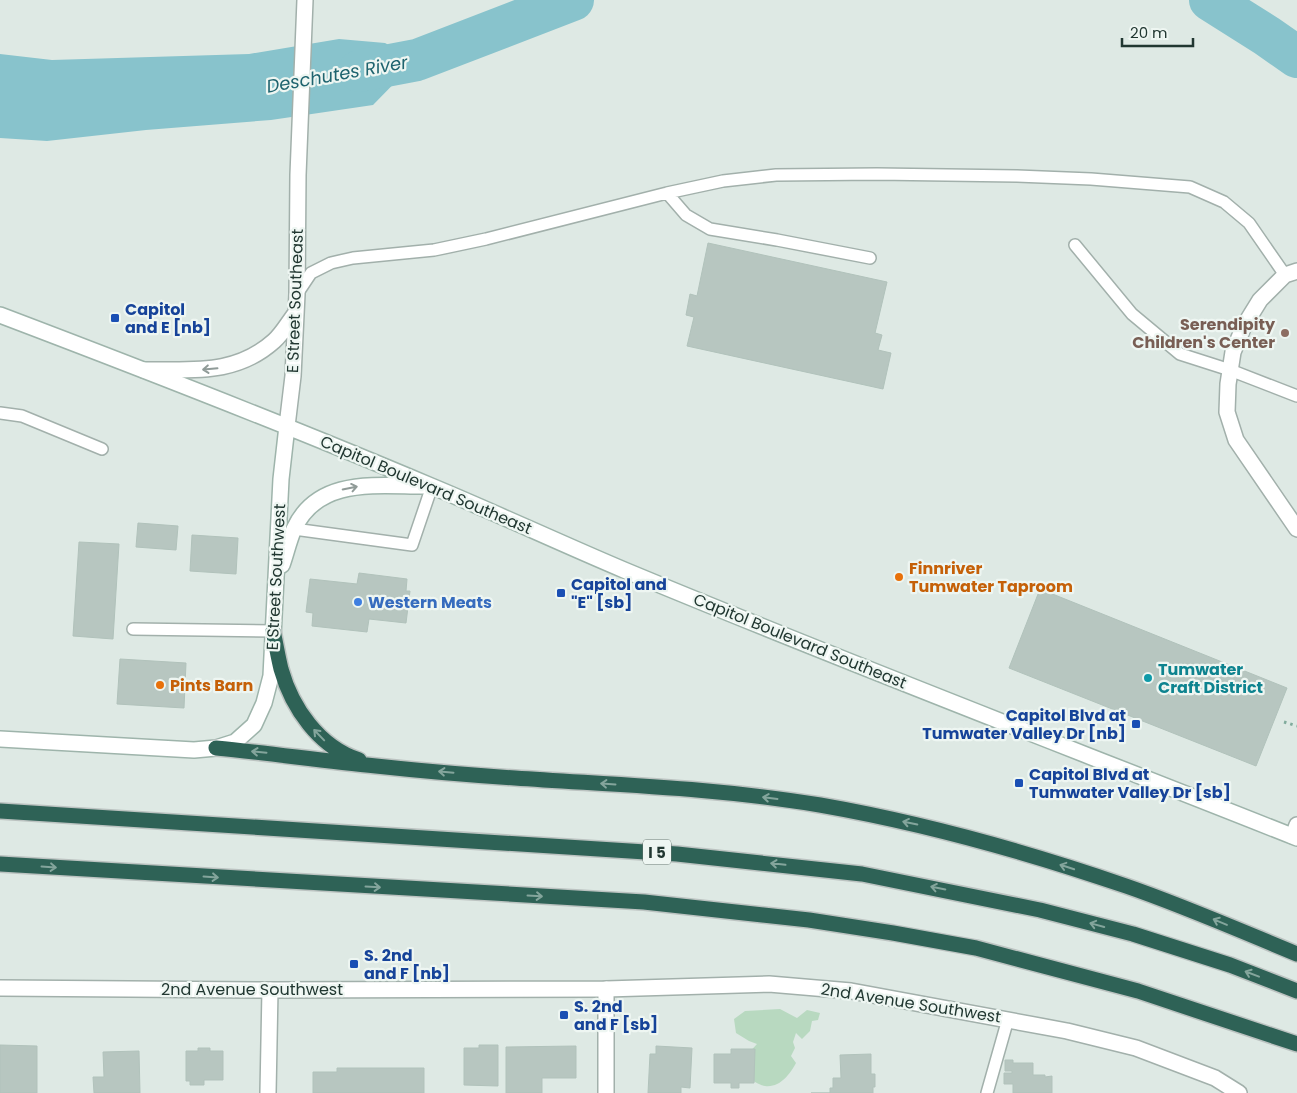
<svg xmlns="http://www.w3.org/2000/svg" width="1297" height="1093" font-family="Poppins,sans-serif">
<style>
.green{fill:#b8d9c0}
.water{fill:#88c3cc}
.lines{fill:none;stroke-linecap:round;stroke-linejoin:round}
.river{stroke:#88c3cc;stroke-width:42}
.building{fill:#b7c6c0;stroke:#b1c2bb}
.service-casing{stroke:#a2b0ab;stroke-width:14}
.minor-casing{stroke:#a2b0ab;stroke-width:18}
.tertiary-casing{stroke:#a2b0ab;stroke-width:18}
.secondary-casing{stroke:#9eb4ab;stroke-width:18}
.motorway-casing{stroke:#bcc3c1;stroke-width:18}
.path{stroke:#80ab9c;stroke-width:3;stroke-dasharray:2.5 4;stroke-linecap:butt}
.service{stroke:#fff;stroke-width:11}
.minor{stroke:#fff;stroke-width:15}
.tertiary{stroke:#fff;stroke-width:15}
.secondary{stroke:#fff;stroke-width:15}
.motorway{stroke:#2e6256;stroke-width:15}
.oneway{stroke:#909b98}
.oneway2{stroke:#84a59c}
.transit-dot{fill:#1a4fb4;stroke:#eef6f2;stroke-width:2}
.education-dot{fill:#8d6e63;stroke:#eef6f2;stroke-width:2}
.food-dot{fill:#e8710a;stroke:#eef6f2;stroke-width:2}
.shop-dot{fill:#3f7fe0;stroke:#eef6f2;stroke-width:2}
.culture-dot{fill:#0f9aa8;stroke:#eef6f2;stroke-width:2}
.labels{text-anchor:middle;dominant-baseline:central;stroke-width:4.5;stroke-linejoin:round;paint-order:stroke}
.shield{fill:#eef6f2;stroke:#5e706b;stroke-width:1}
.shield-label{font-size:15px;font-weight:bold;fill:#213731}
.street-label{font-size:16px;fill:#213731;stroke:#eef6f2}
.transit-label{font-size:16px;font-weight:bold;fill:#164399;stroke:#eef6f2;text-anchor:start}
.education-label{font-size:16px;font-weight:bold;fill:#785e54;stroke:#eef6f2;text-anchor:end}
.food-label{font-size:16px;font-weight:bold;fill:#c56008;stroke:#eef6f2;text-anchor:start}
.shop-label{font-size:16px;font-weight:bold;fill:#366cbe;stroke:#eef6f2;text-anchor:start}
.culture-label{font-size:16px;font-weight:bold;fill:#0d838f;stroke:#eef6f2;text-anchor:start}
.water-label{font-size:18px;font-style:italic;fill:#1f646f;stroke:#eef6f2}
</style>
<rect width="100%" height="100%" fill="#dee9e4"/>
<path class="green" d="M780,1009L797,1018L807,1010L820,1013L818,1020L812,1021L810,1031L802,1039L796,1033L793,1042L795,1048L791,1056L796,1063C790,1074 780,1088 765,1086C759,1085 752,1080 747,1077L744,1058L757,1044L749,1041L736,1033L734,1019L745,1011Z"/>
<path class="water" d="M339,39L385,43L417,60L373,105L271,120L146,130L47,141L0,138V54L52,60L249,54Z"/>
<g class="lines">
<path class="river" d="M1210,0L1267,36L1297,57
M359,71L417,60L573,0"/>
</g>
<path class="building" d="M708,243L887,282L875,333L882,335L878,350L891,353L883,389L687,346L694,317L686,315L690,294L697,296Z
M138,523L178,526L176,550L136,547Z
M192,535L238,538L236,574L190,571Z
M79,542L119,544L113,639L73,636Z
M359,573L407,579L406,591H410L406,623L369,619L367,632L312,626L313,613L306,612L310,579L357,584Z
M1040,589L1287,688L1256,766L1009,668Z
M120,659L186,663L184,708L117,704Z
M0,1045L37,1046V1093H0Z
M479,1045H498V1086L464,1085V1048H479Z
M576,1046V1078H542V1093H506V1047Z
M656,1046L692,1048L690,1088L681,1087V1093H648L650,1054H656Z
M198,1048H210V1051H223V1080H204V1085H190V1081H186V1051H198Z
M731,1049H755L754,1083H739V1088H731V1083H714V1054H731Z
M139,1051L140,1093H94L93,1077H104L103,1052Z
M871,1054V1074H875V1087H873V1093H811H830V1088H833V1078H841L840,1055Z
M1005,1060H1013V1063H1033V1075H1045V1077L1052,1076V1093H1013V1084H1004V1073H1012V1071H1005Z
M337,1068H424V1093H313V1072H337Z"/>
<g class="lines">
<g class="service-casing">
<path id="service" d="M667,193L686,215L710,229L777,240L870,258
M1075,245L1132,314L1180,354L1230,370L1297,396
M297,294L311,273L331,263L353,258L434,250L486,239L667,193L723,181L776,175L877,174L1017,176L1091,179L1190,187L1224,202L1249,223L1285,275
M0,413L22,416L102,449
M294,529L412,545L432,486
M133,629L273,631
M987,1093L1008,1019"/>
</g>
<g class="minor-casing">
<path id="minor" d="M1297,271L1285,275L1260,300L1244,326L1233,352L1228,384L1227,412L1236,440L1297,529
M144,370C191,369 235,376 274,341C282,334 288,323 295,314
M287,426L293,376L297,294L298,175L305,0
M1293,836L1297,825
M268,1093L270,990
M606,1093V989"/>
</g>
<g class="tertiary-casing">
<path id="tertiary" d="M0,988L270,990L606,989L769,984L851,991L1067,1031L1136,1048L1215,1078L1239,1093"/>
</g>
<g class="secondary-casing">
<path id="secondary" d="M0,315C145,370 289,426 431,486C496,513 560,543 624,570C847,663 1073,749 1297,838
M282,565C286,554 289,540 294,529C318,477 376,486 423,486
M0,739L194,750L216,748L235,742L254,725L264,703L271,676L281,479L287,426"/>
</g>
<g class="motorway-casing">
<path id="motorway" d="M273,631C276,644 278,657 281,669C292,708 319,747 359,760
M216,748C269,753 323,761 376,766C422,771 469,775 515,778C616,785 719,788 820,805C923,823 1027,852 1126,886C1184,906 1241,931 1297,954
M0,811L677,854L862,874L1040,910L1133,934L1230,965L1297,991
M0,864L644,902L809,920L893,933L976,948L1138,991L1297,1044"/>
</g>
<path class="path" d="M1284,722L1297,726"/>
<use href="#service" class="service"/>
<use href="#minor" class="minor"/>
<use href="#tertiary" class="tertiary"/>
<use href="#secondary" class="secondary"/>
<use href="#motorway" class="motorway"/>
</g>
<defs><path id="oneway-shaft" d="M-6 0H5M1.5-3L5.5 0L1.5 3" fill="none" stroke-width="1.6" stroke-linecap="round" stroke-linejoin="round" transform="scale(1.25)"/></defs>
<g class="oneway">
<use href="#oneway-shaft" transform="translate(210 369) rotate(175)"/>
<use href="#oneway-shaft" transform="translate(350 488) rotate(-11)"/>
</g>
<g class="oneway2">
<use href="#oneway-shaft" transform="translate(319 735) rotate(-134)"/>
<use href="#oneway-shaft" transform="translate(259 752) rotate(-175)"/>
<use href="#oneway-shaft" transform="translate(446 772) rotate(-175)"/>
<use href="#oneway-shaft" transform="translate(608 784) rotate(-176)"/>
<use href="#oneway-shaft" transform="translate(770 798) rotate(-173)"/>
<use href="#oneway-shaft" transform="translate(910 823) rotate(-168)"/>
<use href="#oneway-shaft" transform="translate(778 864) rotate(-174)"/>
<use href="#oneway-shaft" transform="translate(49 867) rotate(4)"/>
<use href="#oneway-shaft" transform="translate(1067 867) rotate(-162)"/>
<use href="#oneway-shaft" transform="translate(211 877) rotate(4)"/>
<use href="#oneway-shaft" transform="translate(373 887) rotate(3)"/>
<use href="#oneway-shaft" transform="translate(938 888) rotate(-169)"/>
<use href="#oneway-shaft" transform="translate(535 896) rotate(3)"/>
<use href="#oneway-shaft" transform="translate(1220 922) rotate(-157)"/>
<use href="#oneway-shaft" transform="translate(1097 925) rotate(-165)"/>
<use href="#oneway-shaft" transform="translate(1252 974) rotate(-159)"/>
</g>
<g class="transit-dot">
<rect x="110" y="313" width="10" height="10" rx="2.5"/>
<rect x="556" y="588" width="10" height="10" rx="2.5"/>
<rect x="1131" y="719" width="10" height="10" rx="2.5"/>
<rect x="1014" y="778" width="10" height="10" rx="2.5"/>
<rect x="349" y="959" width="10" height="10" rx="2.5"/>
<rect x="559" y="1010" width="10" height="10" rx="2.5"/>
</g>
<circle class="education-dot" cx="1285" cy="333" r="5"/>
<g class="food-dot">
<circle cx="899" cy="577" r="5"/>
<circle cx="160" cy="685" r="5"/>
</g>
<circle class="shop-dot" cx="358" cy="602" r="5"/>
<circle class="culture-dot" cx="1148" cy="678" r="5"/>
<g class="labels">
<rect class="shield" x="643" y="839.5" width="28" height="25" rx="4"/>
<g class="shield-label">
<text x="657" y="852">I 5</text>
</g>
<g class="street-label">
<text transform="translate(295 301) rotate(-88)">E Street Southeast</text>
<text transform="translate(426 485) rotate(23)">Capitol Boulevard Southeast</text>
<text transform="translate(276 577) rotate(-87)">E Street Southwest</text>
<text transform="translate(800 641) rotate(22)">Capitol Boulevard Southeast</text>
<text x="252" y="989">2nd Avenue Southwest</text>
<text transform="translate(911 1003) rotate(9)">2nd Avenue Southwest</text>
</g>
<g class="transit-label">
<text x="125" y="309">Capitol<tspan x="125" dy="18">and E [nb]</tspan></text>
<text x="571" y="584">Capitol and<tspan x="571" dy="18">"E" [sb]</tspan></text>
<text x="1126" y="715" text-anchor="end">Capitol Blvd at<tspan x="1126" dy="18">Tumwater Valley Dr [nb]</tspan></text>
<text x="1029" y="774">Capitol Blvd at<tspan x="1029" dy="18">Tumwater Valley Dr [sb]</tspan></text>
<text x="364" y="955">S. 2nd<tspan x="364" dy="18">and F [nb]</tspan></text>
<text x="574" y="1006">S. 2nd<tspan x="574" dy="18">and F [sb]</tspan></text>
</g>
<g class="education-label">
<text x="1275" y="324">Serendipity<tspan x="1275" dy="18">Children's Center</tspan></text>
</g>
<g class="food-label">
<text x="909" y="568">Finnriver<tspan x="909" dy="18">Tumwater Taproom</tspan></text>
<text x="170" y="685">Pints Barn</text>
</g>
<g class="shop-label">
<text x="368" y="602">Western Meats</text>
</g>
<g class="culture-label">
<text x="1158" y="669">Tumwater<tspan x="1158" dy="18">Craft District</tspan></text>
</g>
<g class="water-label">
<text transform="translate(337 74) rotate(-10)">Deschutes River</text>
</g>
</g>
<path d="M1122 38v8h71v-8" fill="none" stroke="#213731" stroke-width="2.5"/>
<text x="1130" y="38" font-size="15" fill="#213731" stroke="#eef6f2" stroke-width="4" paint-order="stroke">20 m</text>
</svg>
